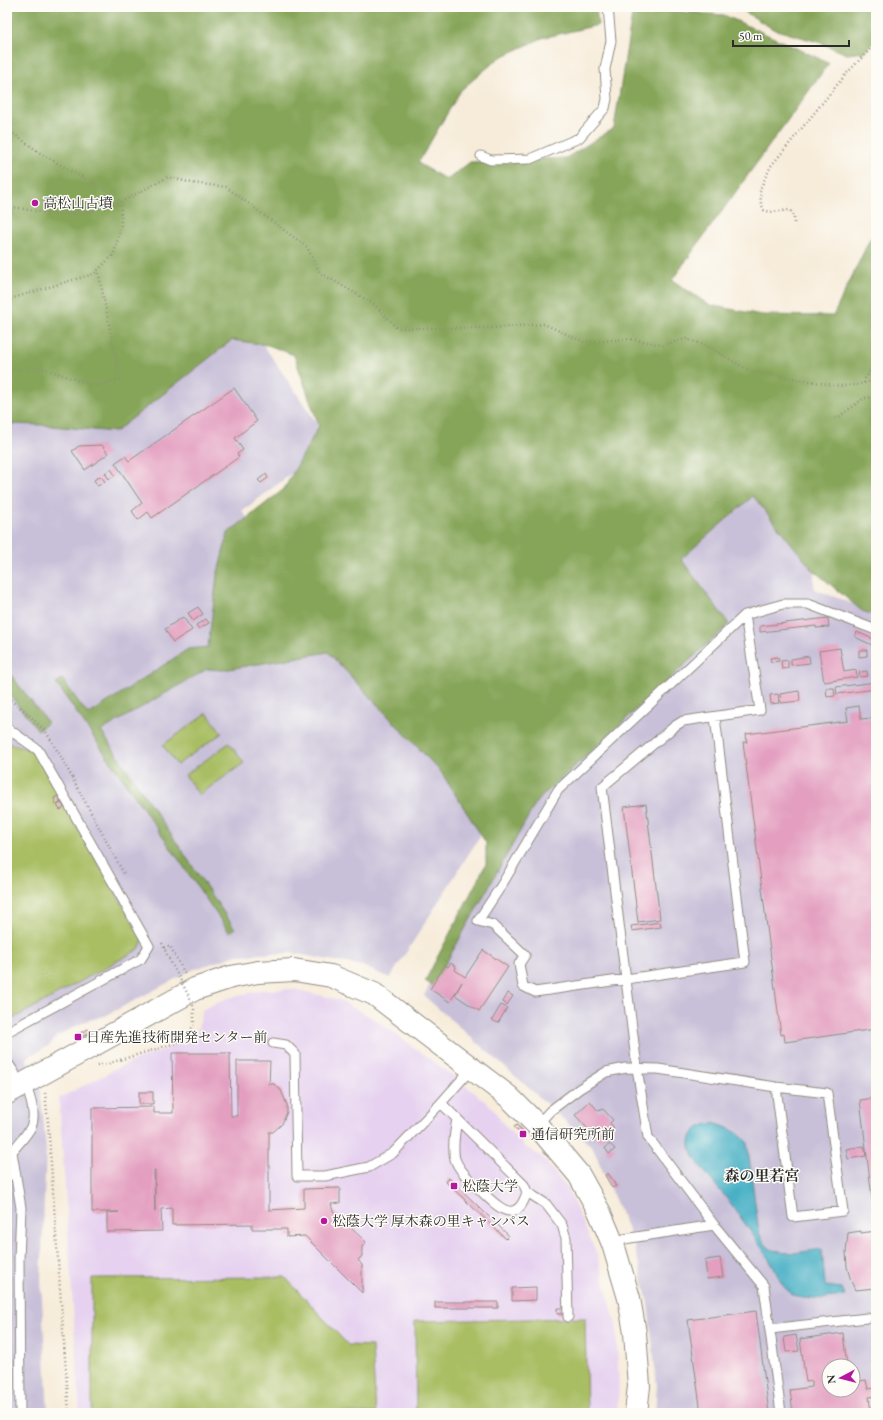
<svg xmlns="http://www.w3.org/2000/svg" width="883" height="1420" font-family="'EB Garamond','Noto Serif JP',serif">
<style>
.built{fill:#e6d2f0}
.industrial{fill:#c8bfd8;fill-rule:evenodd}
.green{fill:#a9be63;stroke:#6a7447}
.forest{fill:#86a559;stroke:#586842}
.water{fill:#45afc4;stroke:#386d78}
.building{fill:#e39ec0;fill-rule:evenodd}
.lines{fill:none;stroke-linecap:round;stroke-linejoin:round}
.lane-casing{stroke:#918c82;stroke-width:11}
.secondary-casing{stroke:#918c82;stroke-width:24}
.path{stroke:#918c82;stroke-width:2.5;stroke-dasharray:1 3;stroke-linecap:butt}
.lane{stroke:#fff;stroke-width:9}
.secondary{stroke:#fff;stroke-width:22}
.path-bridge{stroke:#918c82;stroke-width:2.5;stroke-dasharray:1 3;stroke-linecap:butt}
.poi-dot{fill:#b5179e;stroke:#fdfcf7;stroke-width:1.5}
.labels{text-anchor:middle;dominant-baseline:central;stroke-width:3;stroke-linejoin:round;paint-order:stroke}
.poi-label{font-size:14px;fill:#2b2b2b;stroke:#fdfcf7;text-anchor:start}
.neighbourhood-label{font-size:15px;font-weight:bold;fill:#2b2b2b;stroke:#fdfcf7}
</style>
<rect width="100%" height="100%" fill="#fdfcf7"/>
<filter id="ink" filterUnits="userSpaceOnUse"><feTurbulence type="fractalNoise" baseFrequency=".025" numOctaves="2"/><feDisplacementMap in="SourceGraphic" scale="8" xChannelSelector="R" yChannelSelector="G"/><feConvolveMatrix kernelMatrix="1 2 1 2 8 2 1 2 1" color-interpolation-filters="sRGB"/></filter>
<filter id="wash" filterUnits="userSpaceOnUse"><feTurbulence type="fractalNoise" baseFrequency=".012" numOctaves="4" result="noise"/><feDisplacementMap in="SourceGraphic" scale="16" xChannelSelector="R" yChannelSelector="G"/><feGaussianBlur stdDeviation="0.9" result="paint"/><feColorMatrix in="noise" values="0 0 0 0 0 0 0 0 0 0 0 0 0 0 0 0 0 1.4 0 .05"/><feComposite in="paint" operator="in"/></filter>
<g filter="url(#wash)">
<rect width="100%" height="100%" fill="#f7ecda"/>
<path class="built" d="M294,989L339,1000L376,1020L460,1081L493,1108L501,1121L524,1146L542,1157L567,1188L597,1254L616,1325L619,1385L617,1413H80L59,1098L111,1072L112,1070L187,1040L198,1029L203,1009L228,998L262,990Z"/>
<path class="industrial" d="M243,315L331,444L242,511L484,830L390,978L362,966L291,953L237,955L192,970L105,1016L86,1021L56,1037L50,1045L26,1058L40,1087L46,1149L41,1279L48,1413H7V377Z
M753,488L814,561V589L876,613V1413H655L657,1386L648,1303L634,1244L593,1148L547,1104L424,996L525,792L670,561ZM829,1366H853V1390H829Z"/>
<path class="green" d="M207,713L222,733L177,765L163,745Z
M7,743L33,751L143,940L139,949L7,1022Z
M229,743L244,763L199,795L185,775Z
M285,1277L348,1345L372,1346L376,1413H92V1278Z
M585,1318L587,1413H416L415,1321Z"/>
<path class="forest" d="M7,7H596L598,25L542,38L499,58L461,90L418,163L447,180L470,162L566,158L614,128L633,8L724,15L829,63L672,280L709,305L762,315L833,316L870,239L876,231V616L862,611L812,569L753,496L681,559L729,624L537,801L433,986L425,981L486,864V843L441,772L370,697L328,652L223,670L207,669L101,731L235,929L229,932L56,683L62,679L88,715L188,649L208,647L217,576L228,533L284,489L319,426L294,355L268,345L232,340L115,432L42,425L7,424Z
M737,7H795L801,9L816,7H876V40L864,52L847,54L818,42L773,29Z
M7,670L48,723L38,730L7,692Z"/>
<path class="water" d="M713,1123C726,1127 738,1131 747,1142L759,1233C761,1237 764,1243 767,1246C781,1258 805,1251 822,1249L825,1286L842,1288L845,1296C831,1297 805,1302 794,1295C781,1287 780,1279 773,1266C762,1247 745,1224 732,1205C723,1193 691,1159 690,1146C689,1131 700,1125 713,1123Z"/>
<g id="blocks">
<path class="building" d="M234,388L257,421L235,438L243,450L237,454L239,457L152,518L148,512L138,520L132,511L142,503L115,463L125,456L129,461Z
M102,445L108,454L85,470L72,451L79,446Z
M111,469L115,475L109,479L105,473Z
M266,474L268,478L261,483L258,480Z
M100,476L105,481L98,486L94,480Z
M198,607L203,614L193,621L188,613Z
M183,617L192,630L173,642L165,629Z
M828,618L829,627L816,628V626L760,632V626Z
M206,619L209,623L199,629L196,625Z
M857,632L876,640V647L855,637Z
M840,648L844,672L856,670L857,677L824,682L819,651Z
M859,650H867V656L859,657Z
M809,656L810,663L791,665V659Z
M778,657L779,661L771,662L770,658Z
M788,660V668L782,669L781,661Z
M867,671L868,676L860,677L859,672Z
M876,682V689L837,694L836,687Z
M826,688H834L835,696L827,697Z
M799,691L800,701L781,703L780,694Z
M778,694L779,703L771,704L770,695Z
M859,706L861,719L873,718V710L876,709V1029L785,1042L784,1034L781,1035L743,742H747L746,734L848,721L846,708Z
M58,796L61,802L56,804L54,798Z
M62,803L64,808L60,810L57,805Z
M646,804L660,919L638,922L624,807Z
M660,922L661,927L632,931L631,926Z
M483,950L508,967L479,1011L455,995L462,982L450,1002L430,989L445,965L448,967L451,963L456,967L455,970L465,977Z
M508,993L513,996L507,1005L503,1002Z
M501,1005L507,1008L498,1023L492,1020Z
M88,1029L90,1032L78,1039L76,1035Z
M172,1053H230L231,1116H237V1061H270L269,1084H274L281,1090L287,1105V1112L282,1124L273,1132H269V1210L304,1208V1189L340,1188V1203L331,1204L333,1211L366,1242L362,1247V1256L358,1260L362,1265V1293L305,1236L287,1237V1229H252V1224L172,1225V1208L161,1209L162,1231L107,1232V1213L119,1212H92V1108L154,1107V1113H173ZM154,1170H155V1212Z
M139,1092H153V1104H139Z
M876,1098V1222H875L860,1100Z
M590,1101L598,1111L603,1109L613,1120L610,1123L614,1128L599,1141L575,1115Z
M517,1125L526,1134L523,1137L514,1127Z
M610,1144L615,1149L609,1154L605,1148Z
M864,1146L866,1156L848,1159L846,1149Z
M608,1173L616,1186L612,1188L605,1175Z
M449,1178L509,1236L506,1239L446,1182Z
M861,1231V1233L876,1231V1288L855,1290L851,1281L847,1267L846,1252L848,1233Z
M720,1258L723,1277L707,1279L705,1260Z
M536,1287V1300L512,1301V1288Z
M435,1302H498V1308H435Z
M557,1308H567L566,1314H557Z
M756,1311L769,1413H701L688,1320Z
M843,1333L847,1366H829V1390H853V1382L866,1380L868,1389L876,1388V1396L869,1397L871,1413H793L790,1390L812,1387V1381L806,1382L800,1339Z
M796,1335L799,1351L786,1352L784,1337Z"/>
</g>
</g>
<g filter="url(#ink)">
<use href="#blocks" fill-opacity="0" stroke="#918c82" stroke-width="1"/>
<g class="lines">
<g class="lane-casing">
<path id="lane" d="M481,156L491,160L530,159L579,138L605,108L607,99L605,69L611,41L608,7
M745,615L760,710L683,721L675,726L602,787L637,1068L648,1137L714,1225L764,1286L781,1413
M715,717L745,962L535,992L523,986L519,964L525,955L493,925L478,921L501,886L558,790L745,615L783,604H808L876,630
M7,728L38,750L149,946L141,959L7,1032
M273,1043L286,1045L295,1054L297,1176H325L369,1167L393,1153L441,1103L472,1068
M7,1062L14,1072L20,1087
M441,1103L524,1185L527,1192C516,1229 495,1204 478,1188C470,1180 459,1171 455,1159C452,1147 455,1131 457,1119
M537,1125L550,1111L579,1089L606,1072L626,1068L658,1069L776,1087L827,1093L843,1211L793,1217L776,1087
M12,1152L21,1208L19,1260L20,1413
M8,1154L12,1152C18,1144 26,1136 31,1127C37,1115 30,1096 25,1084
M7,1178L10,1172L11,1164
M527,1192L546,1204L562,1225L566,1238L568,1317
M613,1244L624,1239L714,1225
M770,1329L867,1318"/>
</g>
<g class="secondary-casing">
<path id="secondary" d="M7,1093L195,989L231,977L258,972L294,970L331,976L374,994L509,1097L537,1125L579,1175L599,1211L613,1244L629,1298L635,1333L639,1386L636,1413"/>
</g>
<path class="path" d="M7,129L43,155L105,190L121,202
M7,206L52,214L83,213L121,202L168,177L192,183L226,187L307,247L320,273L374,304L397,328H493L544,324L584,342L630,339L663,345L686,339L707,346L750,371L839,386L856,385L876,380
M794,223V216L790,210L770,212L764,210L761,204L760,189L771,166L846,74L876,43
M7,300L69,281L94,274L114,254L121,225V202
M7,370L41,368L95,386L120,379L98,270
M864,383L865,379L876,362
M836,419L864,398L876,397
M7,698L25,711L46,732L61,757L124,874
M162,943L169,959
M164,948L170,946L185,974
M97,1065H103L176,1043L186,1037L194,1025
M45,1093L48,1122L69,1413"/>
<use href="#lane" class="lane"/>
<use href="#secondary" class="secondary"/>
<path class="path-bridge" d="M169,959L191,1000L194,1008V1025"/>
</g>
</g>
<g class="poi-dot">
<circle cx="35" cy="203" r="4"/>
<rect x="74" y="1033" width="8" height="8" rx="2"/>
<rect x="519" y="1130" width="8" height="8" rx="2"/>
<rect x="450" y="1182" width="8" height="8" rx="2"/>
<circle cx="324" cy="1221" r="4"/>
</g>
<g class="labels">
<g class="poi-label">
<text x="43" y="203">高松山古墳</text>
<text x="86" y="1037">日産先進技術開発センター前</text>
<text x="531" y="1134">通信研究所前</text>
<text x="462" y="1186">松蔭大学</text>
<text x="332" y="1221">松蔭大学 厚木森の里キャンパス</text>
</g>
<g class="neighbourhood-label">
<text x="762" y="1175">森の里若宮</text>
</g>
</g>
<rect width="883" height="1420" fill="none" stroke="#fdfcf7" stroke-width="24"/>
<g transform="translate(841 1378) rotate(263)"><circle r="19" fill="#fdfcf7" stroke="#a9a8a5"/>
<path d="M0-3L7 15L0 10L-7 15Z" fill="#b5179e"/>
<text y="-6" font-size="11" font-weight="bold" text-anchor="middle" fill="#2b2b2b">N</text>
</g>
<path d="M733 40v6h116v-6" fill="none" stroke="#2b2b2b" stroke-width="2"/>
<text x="739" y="40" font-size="12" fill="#2b2b2b" stroke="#fdfcf7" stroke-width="3" paint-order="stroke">50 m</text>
</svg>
